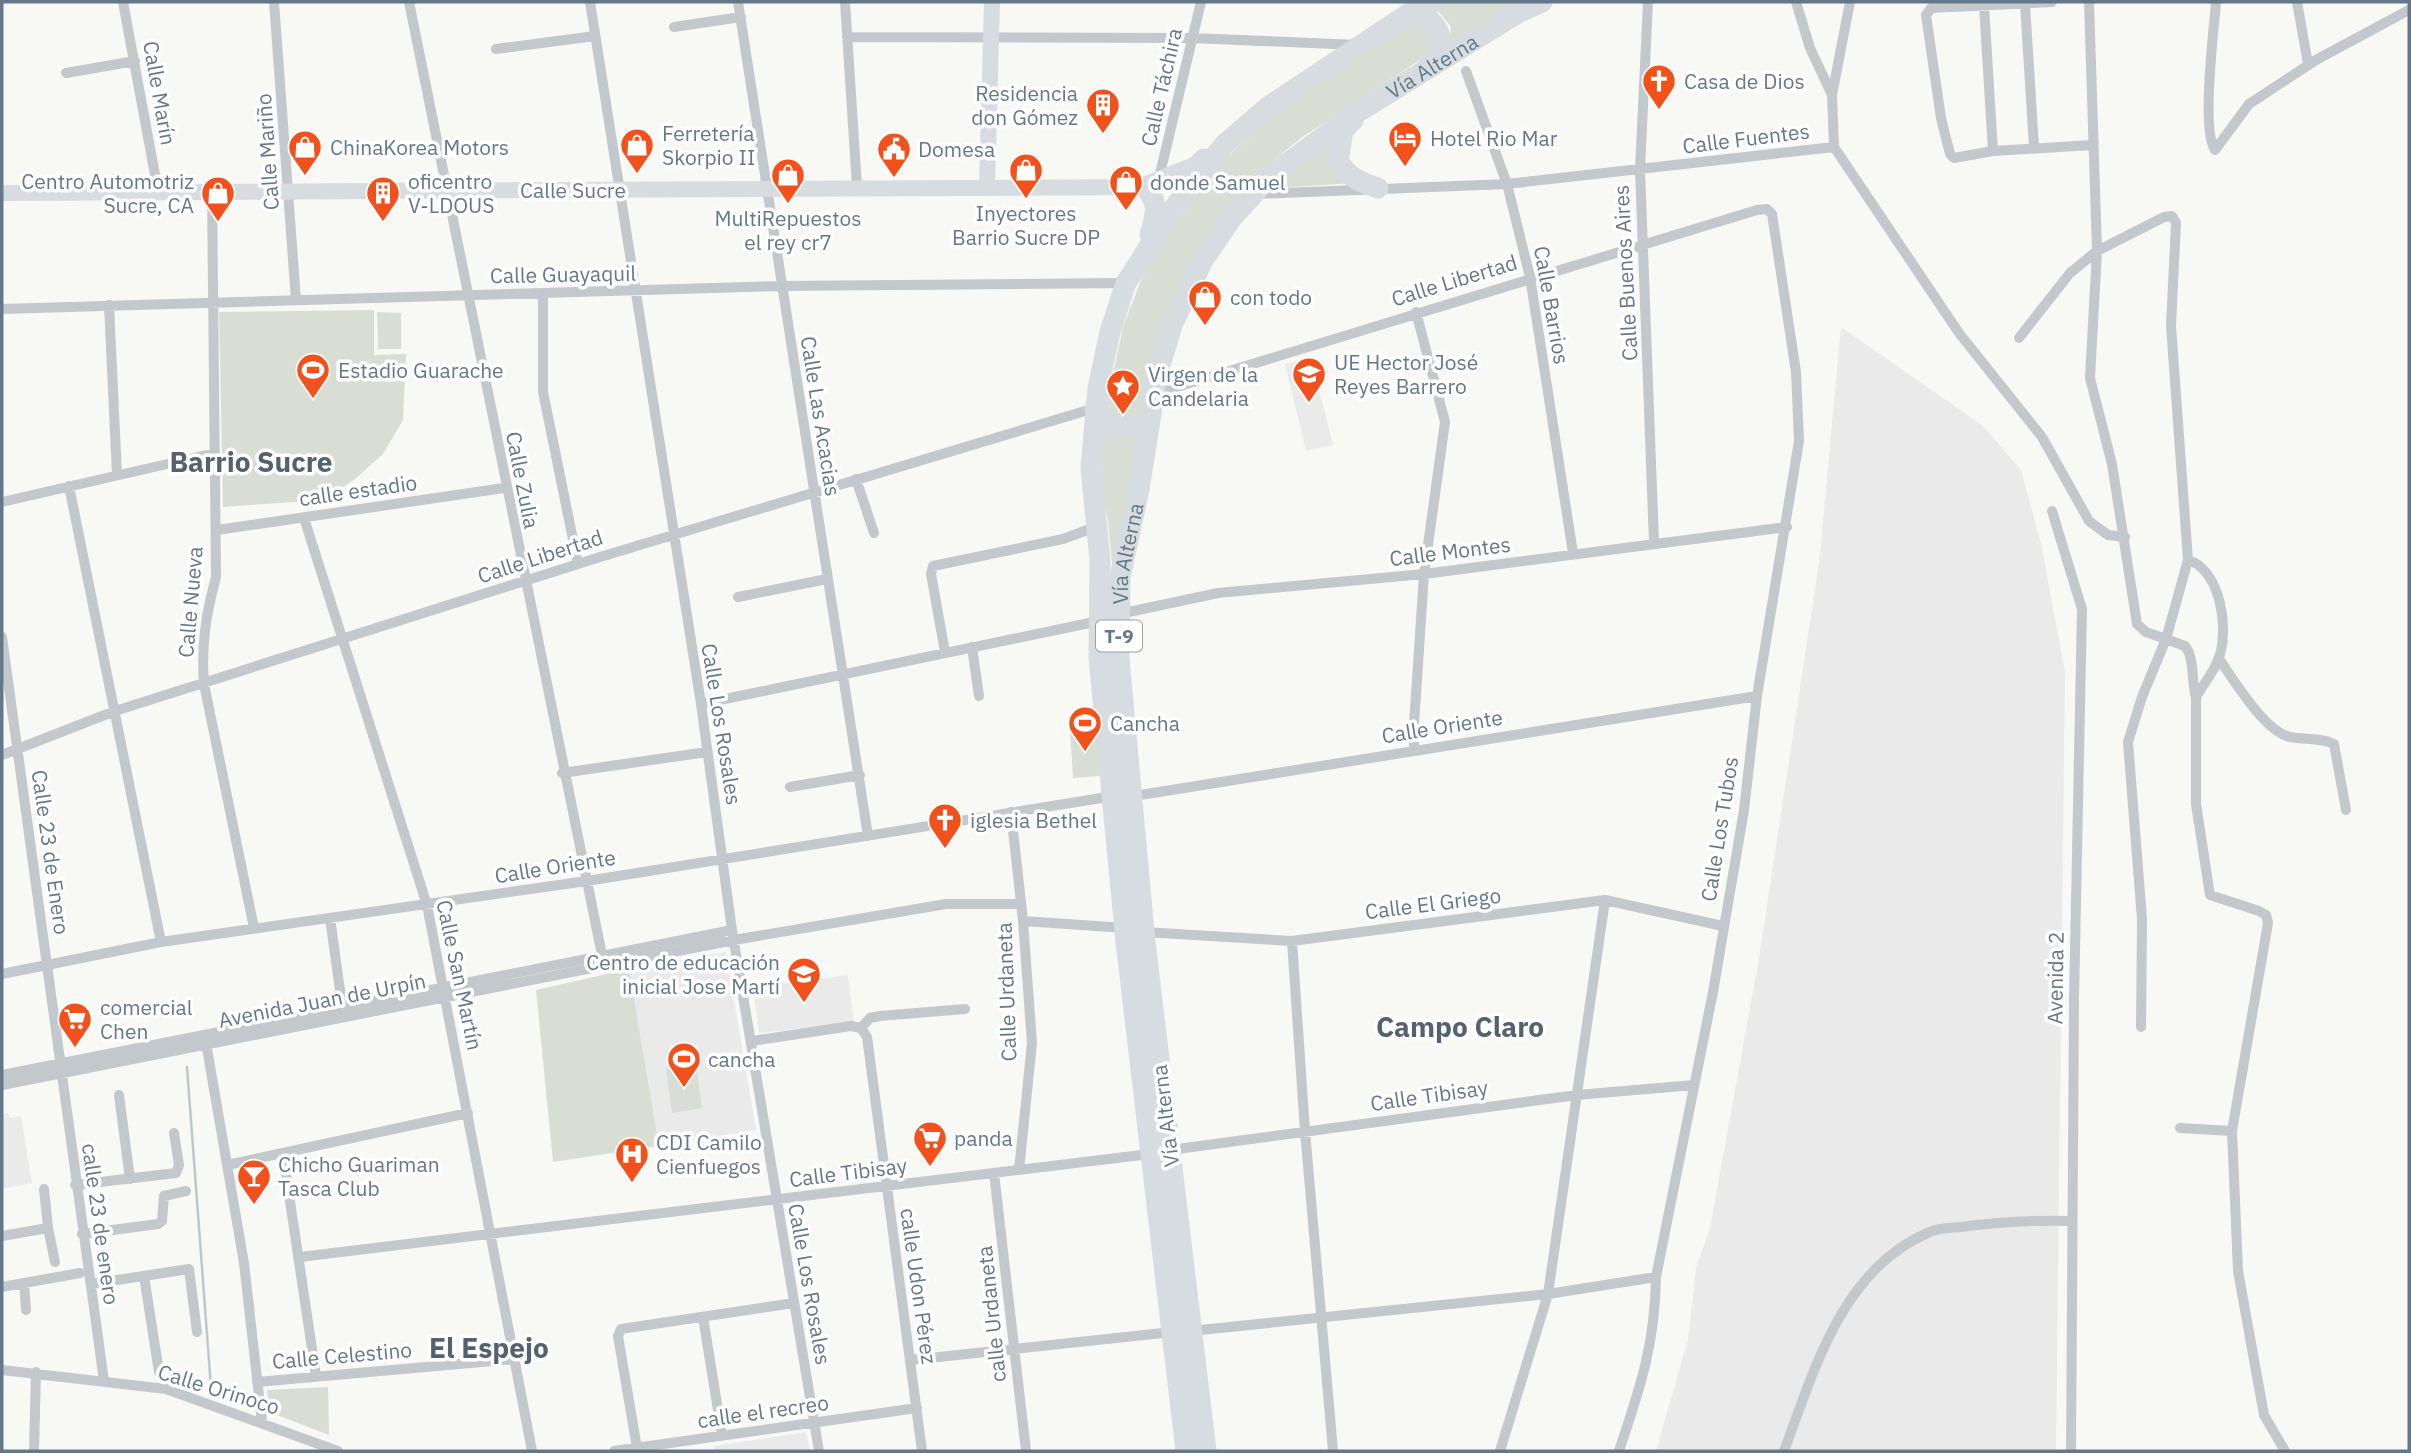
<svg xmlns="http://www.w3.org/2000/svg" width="2411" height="1453" font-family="'IBM Plex Sans',sans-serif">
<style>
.built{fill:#e9eae9}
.green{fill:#d8ded4}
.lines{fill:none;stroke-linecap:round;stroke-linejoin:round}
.stream{stroke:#bbc9ce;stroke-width:2.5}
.street{stroke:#c3c8cc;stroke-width:10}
.secondary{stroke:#d6dce0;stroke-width:16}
.highway{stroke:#d6dce0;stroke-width:21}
.labels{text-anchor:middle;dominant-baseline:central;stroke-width:7;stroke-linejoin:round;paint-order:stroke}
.shield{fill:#fff;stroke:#93a0ac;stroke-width:2}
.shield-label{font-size:19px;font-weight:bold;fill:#657889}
.street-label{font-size:21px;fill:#657889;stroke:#fff}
.poi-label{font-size:21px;fill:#657889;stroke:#fff;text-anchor:start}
.district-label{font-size:28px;font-weight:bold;fill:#53626e;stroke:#fff}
</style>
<rect width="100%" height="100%" fill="#f8f9f5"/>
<path class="built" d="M1841,327L1983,426L2021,470L2041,544L2065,672L2056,1451H1656L1688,1340L1696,1268L1710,1228L1760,952L1819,563Z
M1311,358L1333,445L1306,451L1285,364Z
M726,952L756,1130L659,1146L629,969Z
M848,975L854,1022L759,1033L753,987Z
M8,1113L10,1118L21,1116L32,1183L2,1189V1114Z
M806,1432L810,1451H715L714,1446Z"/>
<path class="green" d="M1444,2H1520L1449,47L1451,27L1439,12L1429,9Z
M1415,22L1435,32L1429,54L1301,138L1267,166L1224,214L1142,411L1132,420L1112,416L1106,407L1123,327L1141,280L1159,247L1215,168L1284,105Z
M1334,136L1354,183L1264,189Z
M374,310V355L406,354L403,420L383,454L355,479L324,500L223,507L219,312Z
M377,312L401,313V349H378Z
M1100,428C1116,436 1127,438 1143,431L1119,563H1112L1108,521L1102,490Z
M1097,729L1100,776L1073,778L1070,731Z
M629,969L659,1146L553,1162L536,990Z
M696,1065L702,1108L672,1113L666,1069Z
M328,1387L329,1435L269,1412L267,1390Z"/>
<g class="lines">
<path class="stream" d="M187,1067L211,1388"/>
<path class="street" d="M123,2L158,191
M274,2L296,300
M409,2C473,323 537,644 604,965
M590,2L701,704L732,930L819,1451
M738,2L868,836
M845,2L857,187
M1648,2L1640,169L1654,543
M1796,2L1810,48L1832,95
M2052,2L1931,8L1926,15L1941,118L1950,154L1954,158L1993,151L2092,145
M2216,2C2214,30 2201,130 2215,150L2249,104L2316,60L2409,10
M2297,2L2308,64
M2025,4L2034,147
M1984,6L1993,151
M674,27L741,17
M847,37L1192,38L1358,45
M496,49L595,36
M1466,71L1507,184L1530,277L1573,553
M66,73L135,61
M1834,147L1832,95L1850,2
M1158,182L1201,2
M212,191L216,577C206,614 201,645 204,684L254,928
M1256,194L1507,184L1834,147L1959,333L2042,437L2089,521L2108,535L2125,537
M543,293V392L578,564
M109,305L117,475
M2,309L781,286L1126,283
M2019,338L2070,273L2097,251L2164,217L2172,216L2176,223L2171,326L2188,560L2166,639L2146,632L2137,624L2112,464L2090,378L2097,251L2089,2
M1154,394L1757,210L1767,209L1772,214L1796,372L1799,441L1757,696L1744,810L1713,992L1656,1277C1655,1345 1640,1388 1619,1451
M856,479L874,533
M69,486L161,942
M2,502L215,453
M2052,511L2082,609L2074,1000L2071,1451
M304,518L427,905L532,1451
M217,530L504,488
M2188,560C2221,569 2230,632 2218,660C2213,673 2203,685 2196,697
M738,597L827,579
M1119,614L1218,593L1424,574L1787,527
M2,637L104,1381
M972,647L979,696
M945,652L931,574L933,566L1063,539L1098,526
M2219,659C2234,680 2264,731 2290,737C2305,740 2320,737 2334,744L2346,810
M701,704L1099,621
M1415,750L1413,739L1424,574L1445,422L1416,312
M2,755L115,711L600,557L1095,408
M562,773L707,752
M790,787L860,775
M1134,796L1757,696
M1011,812L1023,921L1032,1043L1019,1170
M330,918L343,1012
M1023,921L1125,928
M1144,932L1292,941L1605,900L1723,926
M1292,941L1305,1131L1333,1451
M2,974L161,942L587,881L1114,796
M2141,1027L2142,919L2128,742L2142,697L2166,639L2185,646C2195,658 2191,681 2196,697V804L2210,895L2259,911L2266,915L2268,923L2232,1131L2238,1271L2264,1415L2285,1451
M861,1028L870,1018L880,1016L965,1009
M205,1037L244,1263L262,1422
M752,1041L851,1026L861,1028L867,1037L922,1451
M2,1075L732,930
M2,1085L734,940L946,904H1021
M119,1095L130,1179
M2180,1128L2232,1131
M1170,1150L1577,1095L1694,1085
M283,1154L316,1376
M227,1165L468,1113
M994,1173L1026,1451
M75,1185L176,1173L179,1165L174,1133
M48,1228L55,1262
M82,1234L158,1224L162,1221L164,1196L186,1191
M2,1236L48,1228L44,1189
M300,1257L1150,1154
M144,1276L159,1372
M24,1283L26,1310
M91,1284L189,1269L197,1332
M2,1287L80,1273
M703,1317L722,1435
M1191,1331L1548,1294L1656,1277
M911,1360L1172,1332
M2,1370L166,1389L338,1451
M257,1382L515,1359
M637,1448L618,1336L621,1329L794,1303
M34,1451L36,1372
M614,1451L917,1408
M1500,1451L1548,1294L1605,900
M1784,1451C1814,1371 1842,1268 1930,1232C1938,1228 1951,1228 1961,1227C1998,1222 2035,1220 2072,1221"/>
<path class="secondary" d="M987,187L992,2
M2,193C383,189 764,187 1145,187"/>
<g class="highway">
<path d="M1402,21L1428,18C1447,37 1443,49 1427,68"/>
<path d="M1353,120L1343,131L1338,161C1349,178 1360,182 1378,188"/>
<path d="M1150,235C1156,215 1160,203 1145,187L1196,167L1204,159"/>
<path d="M1095,408L1106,423L1121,429L1150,417"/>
<path d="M1186,1451L1126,942L1099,658L1100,560L1091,468L1098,388L1110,332L1126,283L1174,208L1206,166L1225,144L1268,107L1408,14L1432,2"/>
<path id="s1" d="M1206,1451L1145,942L1119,659L1120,577L1139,489L1157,376L1172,325L1202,262L1231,219L1270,176L1353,115L1521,11L1542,2"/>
</g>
</g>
<defs>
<g id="church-pin" transform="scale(1.75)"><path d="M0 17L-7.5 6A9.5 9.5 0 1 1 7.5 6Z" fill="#f3511b" stroke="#fff"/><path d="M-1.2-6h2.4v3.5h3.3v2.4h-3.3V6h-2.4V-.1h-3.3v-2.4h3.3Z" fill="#fff"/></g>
<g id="building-pin" transform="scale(1.75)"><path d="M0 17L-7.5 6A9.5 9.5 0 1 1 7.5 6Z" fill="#f3511b" stroke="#fff"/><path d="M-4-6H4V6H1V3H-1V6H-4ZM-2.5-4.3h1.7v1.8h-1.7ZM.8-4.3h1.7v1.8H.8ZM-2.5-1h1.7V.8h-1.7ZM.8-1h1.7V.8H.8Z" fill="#fff"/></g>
<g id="hotel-pin" transform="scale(1.75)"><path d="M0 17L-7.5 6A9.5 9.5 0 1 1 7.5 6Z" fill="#f3511b" stroke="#fff"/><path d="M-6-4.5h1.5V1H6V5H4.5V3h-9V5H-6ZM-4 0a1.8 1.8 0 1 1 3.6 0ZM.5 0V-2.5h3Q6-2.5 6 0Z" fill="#fff"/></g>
<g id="shop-pin" transform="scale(1.75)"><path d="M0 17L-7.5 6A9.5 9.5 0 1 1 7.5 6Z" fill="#f3511b" stroke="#fff"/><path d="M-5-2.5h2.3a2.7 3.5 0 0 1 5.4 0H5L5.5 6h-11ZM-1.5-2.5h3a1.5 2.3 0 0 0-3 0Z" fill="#fff"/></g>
<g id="civic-pin" transform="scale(1.75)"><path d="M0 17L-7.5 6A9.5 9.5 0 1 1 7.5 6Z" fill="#f3511b" stroke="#fff"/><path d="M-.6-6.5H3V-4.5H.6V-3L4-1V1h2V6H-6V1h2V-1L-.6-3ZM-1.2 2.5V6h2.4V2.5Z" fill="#fff"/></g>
<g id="stadium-pin" transform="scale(1.75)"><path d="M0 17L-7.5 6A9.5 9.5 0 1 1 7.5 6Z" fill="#f3511b" stroke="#fff"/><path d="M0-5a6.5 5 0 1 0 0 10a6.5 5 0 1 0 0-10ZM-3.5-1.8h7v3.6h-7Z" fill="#fff"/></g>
<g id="school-pin" transform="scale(1.75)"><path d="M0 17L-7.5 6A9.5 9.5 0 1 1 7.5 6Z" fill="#f3511b" stroke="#fff"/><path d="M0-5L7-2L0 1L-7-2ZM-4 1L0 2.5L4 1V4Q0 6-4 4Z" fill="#fff"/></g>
<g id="sight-pin" transform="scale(1.75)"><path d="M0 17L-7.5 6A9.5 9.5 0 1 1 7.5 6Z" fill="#f3511b" stroke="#fff"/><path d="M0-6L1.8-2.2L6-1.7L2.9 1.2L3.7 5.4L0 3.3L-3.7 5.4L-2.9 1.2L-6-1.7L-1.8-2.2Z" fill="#fff"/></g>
<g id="supermarket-pin" transform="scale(1.75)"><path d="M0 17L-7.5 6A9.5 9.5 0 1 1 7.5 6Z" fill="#f3511b" stroke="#fff"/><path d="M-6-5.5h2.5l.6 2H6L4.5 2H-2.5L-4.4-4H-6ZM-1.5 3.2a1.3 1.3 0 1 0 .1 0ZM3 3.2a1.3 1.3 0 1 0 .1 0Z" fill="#fff"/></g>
<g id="hospital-pin" transform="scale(1.75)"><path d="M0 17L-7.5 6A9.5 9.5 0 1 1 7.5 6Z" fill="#f3511b" stroke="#fff"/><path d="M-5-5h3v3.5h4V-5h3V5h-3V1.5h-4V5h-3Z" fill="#fff"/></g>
<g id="bar-pin" transform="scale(1.75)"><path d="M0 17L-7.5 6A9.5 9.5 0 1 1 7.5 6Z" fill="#f3511b" stroke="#fff"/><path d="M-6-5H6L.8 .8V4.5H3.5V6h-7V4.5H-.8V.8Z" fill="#fff"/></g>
</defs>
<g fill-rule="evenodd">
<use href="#church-pin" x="1659" y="81"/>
<use href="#building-pin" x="1103" y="105"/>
<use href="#hotel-pin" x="1405" y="138"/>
<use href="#shop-pin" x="637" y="145"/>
<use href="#shop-pin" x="305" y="147"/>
<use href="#civic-pin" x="894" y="149"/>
<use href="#shop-pin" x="1026" y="170"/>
<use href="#shop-pin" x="788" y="175"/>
<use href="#shop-pin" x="1126" y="182"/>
<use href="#shop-pin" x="218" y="193"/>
<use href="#building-pin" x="383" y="193"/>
<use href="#shop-pin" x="1205" y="297"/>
<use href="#stadium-pin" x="313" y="370"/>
<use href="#school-pin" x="1309" y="374"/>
<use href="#sight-pin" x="1123" y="386"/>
<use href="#stadium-pin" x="1085" y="723"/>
<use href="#church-pin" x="945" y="820"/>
<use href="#school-pin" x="804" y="974"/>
<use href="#supermarket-pin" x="75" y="1019"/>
<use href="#stadium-pin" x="684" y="1059"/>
<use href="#supermarket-pin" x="930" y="1138"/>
<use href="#hospital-pin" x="632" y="1154"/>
<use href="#bar-pin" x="254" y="1176"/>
</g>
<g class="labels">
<rect class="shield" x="1096" y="620.5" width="46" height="31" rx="5"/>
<g class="shield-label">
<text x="1119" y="636">T-9</text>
</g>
<g class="street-label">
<text stroke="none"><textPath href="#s1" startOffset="1512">Vía Alterna</textPath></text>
<text transform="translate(1161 87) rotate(-77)">Calle Táchira</text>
<text transform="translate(160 93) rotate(80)">Calle Marín</text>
<text transform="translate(1746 138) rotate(-7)">Calle Fuentes</text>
<text transform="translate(267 152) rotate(-94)">Calle Mariño</text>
<text x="573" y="190">Calle Sucre</text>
<text transform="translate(1625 273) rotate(-93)">Calle Buenos Aires</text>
<text transform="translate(563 274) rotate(-1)">Calle Guayaquil</text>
<text transform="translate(1454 280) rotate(-17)">Calle Libertad</text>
<text transform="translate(1552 305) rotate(80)">Calle Barrios</text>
<text transform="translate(821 416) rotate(81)">Calle Las Acacias</text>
<text transform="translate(523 480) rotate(79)">Calle Zulia</text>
<text transform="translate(358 490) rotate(-8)">calle estadio</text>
<text transform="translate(1450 551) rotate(-7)">Calle Montes</text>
<text stroke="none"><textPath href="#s1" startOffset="903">Vía Alterna</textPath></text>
<text transform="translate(540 556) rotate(-18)">Calle Libertad</text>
<text transform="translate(190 602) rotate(-85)">Calle Nueva</text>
<text transform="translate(722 724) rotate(81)">Calle Los Rosales</text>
<text transform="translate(1442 726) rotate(-9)">Calle Oriente</text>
<text transform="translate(1719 829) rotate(-81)">Calle Los Tubos</text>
<text transform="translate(51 852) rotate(82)">Calle 23 de Enero</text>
<text transform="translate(555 866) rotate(-9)">Calle Oriente</text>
<text transform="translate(1433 903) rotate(-7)">Calle El Griego</text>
<text transform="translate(460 975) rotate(78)">Calle San Martín</text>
<text transform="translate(2055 978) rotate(-89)">Avenida 2</text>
<text transform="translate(1006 992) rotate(-92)">Calle Urdaneta</text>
<text transform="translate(322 1000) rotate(-11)">Avenida Juan de Urpín</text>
<text transform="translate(1429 1095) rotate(-8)">Calle Tibisay</text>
<text transform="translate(1165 1116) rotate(-97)">Vía Alterna</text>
<text transform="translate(848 1172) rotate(-7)">Calle Tibisay</text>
<text transform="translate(101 1224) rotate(82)">calle 23 de enero</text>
<text transform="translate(810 1284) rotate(80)">Calle Los Rosales</text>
<text transform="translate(919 1286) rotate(82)">calle Udon Pérez</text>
<text transform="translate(991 1314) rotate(-96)">calle Urdaneta</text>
<text transform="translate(342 1355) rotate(-5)">Calle Celestino</text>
<text transform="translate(219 1389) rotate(17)">Calle Orinoco</text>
<text transform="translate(763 1411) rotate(-8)">calle el recreo</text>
</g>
<g class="poi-label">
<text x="1684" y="81">Casa de Dios</text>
<text x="1078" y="93" text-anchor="end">Residencia<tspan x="1078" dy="24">don Gómez</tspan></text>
<text x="662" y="133">Ferretería<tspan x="662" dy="24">Skorpio II</tspan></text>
<text x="1430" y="138">Hotel Rio Mar</text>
<text x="330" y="147">ChinaKorea Motors</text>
<text x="918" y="149">Domesa</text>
<text x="194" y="181" text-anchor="end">Centro Automotriz<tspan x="194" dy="24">Sucre, CA</tspan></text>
<text x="408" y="181">oficentro<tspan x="408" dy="24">V-LDOUS</tspan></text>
<text x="1150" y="182">donde Samuel</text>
<text x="1026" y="213" text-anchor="middle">Inyectores<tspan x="1026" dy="24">Barrio Sucre DP</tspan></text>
<text x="788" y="218" text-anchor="middle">MultiRepuestos<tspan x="788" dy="24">el rey cr7</tspan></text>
<text x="1230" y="297">con todo</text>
<text x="1334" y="362">UE Hector José<tspan x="1334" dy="24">Reyes Barrero</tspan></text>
<text x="338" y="370">Estadio Guarache</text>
<text x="1148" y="374">Virgen de la<tspan x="1148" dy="24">Candelaria</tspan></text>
<text x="1110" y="723">Cancha</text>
<text x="970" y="820">iglesia Bethel</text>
<text x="780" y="962" text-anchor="end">Centro de educación<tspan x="780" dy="24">inicial Jose Martí</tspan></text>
<text x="100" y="1007">comercial<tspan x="100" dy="24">Chen</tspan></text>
<text x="708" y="1059">cancha</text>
<text x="954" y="1138">panda</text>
<text x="656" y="1142">CDI Camilo<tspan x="656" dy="24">Cienfuegos</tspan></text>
<text x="278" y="1164">Chicho Guariman<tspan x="278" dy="24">Tasca Club</tspan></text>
</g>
<g class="district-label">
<text x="251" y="461">Barrio Sucre</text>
<text x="1460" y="1026">Campo Claro</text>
<text x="489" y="1347">El Espejo</text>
</g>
</g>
<rect width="2411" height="1453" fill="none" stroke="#657889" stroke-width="7"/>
</svg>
